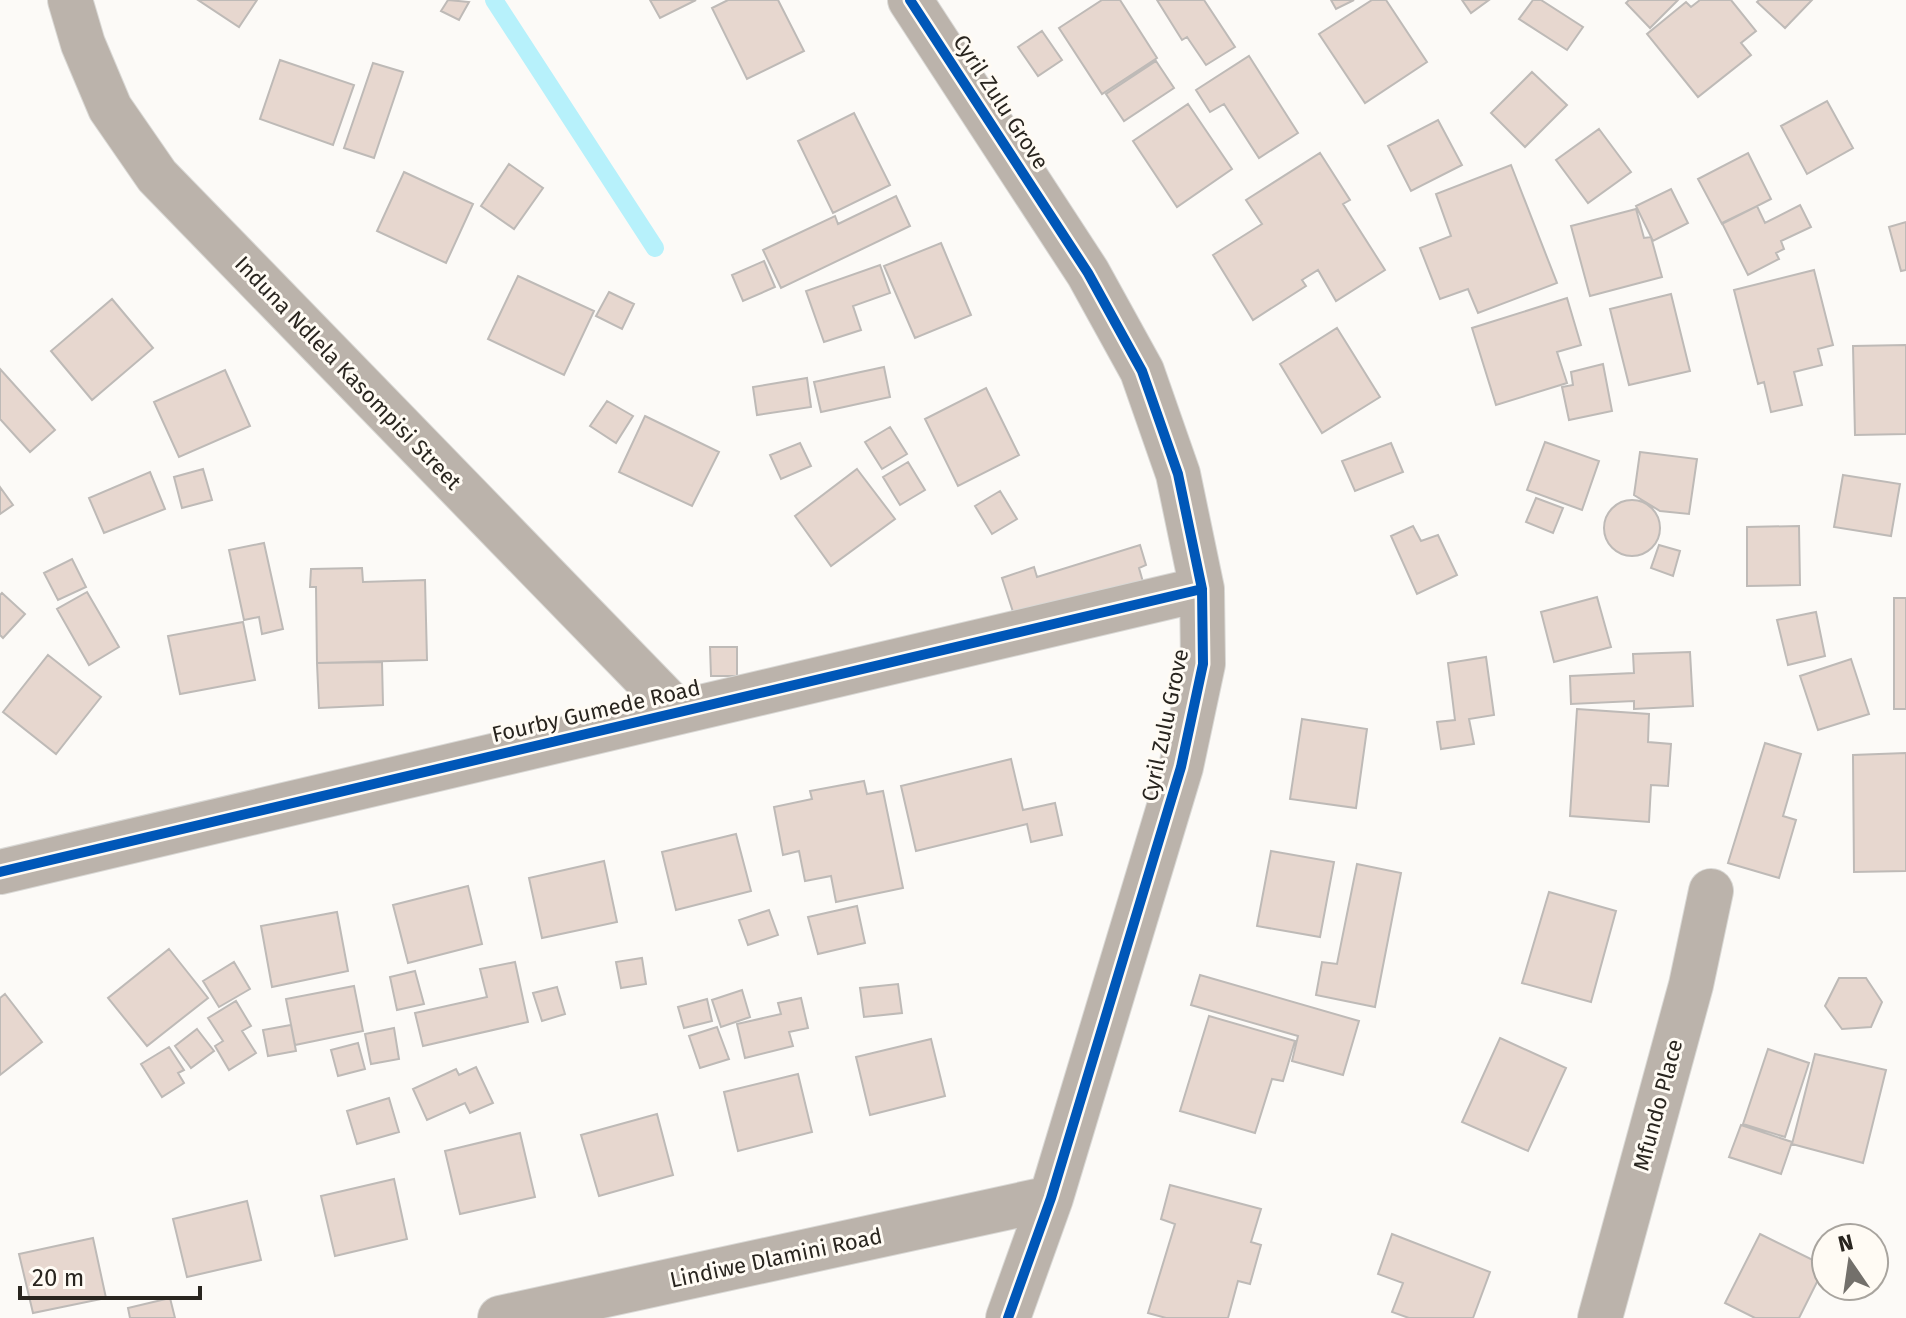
<svg xmlns="http://www.w3.org/2000/svg" width="1906" height="1318" font-family="'Fira Sans',sans-serif">
<style>
.lines{fill:none;stroke-linecap:round;stroke-linejoin:round}
.stream{stroke:#b7f1fb;stroke-width:18}
.building{fill:#e7d7cf;stroke:#bebab7;stroke-width:2}
.street-casing{stroke:#d9d8d5;stroke-width:46}
.street{stroke:#bbb3ab;stroke-width:44}
.cycleway-casing{stroke:#fffbf4;stroke-width:15}
.cycleway{stroke:#0057b8;stroke-width:10}
.labels{text-anchor:middle;dominant-baseline:central;stroke-width:6;stroke-linejoin:round;paint-order:stroke}
.street-label{font-size:22px;fill:#29251f;stroke:#fffbf4}
</style>
<rect width="100%" height="100%" fill="#fcfaf7"/>
<g class="lines">
<path class="stream" d="M494,0L655,248"/>
</g>
<path class="building" d="M198,0H257L239,27Z
M448,0L469,2L459,20L441,11Z
M650,0H696L660,18Z
M728,0H778L804,51L747,79L712,8Z
M1102,0H1120L1157,58L1102,94L1059,28Z
M1157,0H1204L1235,47L1206,65L1187,37L1182,40Z
M1331,0H1354L1336,9Z
M1372,0H1386L1427,62L1365,103L1319,34Z
M1462,0H1489L1471,13Z
M1533,0H1541L1583,27L1567,50L1519,19Z
M1629,0H1678L1650,28L1626,3Z
M1700,0H1731L1756,31L1741,43L1751,55L1698,97L1647,34L1686,2L1691,7Z
M1759,0H1812L1785,28L1757,2Z
M1042,31L1062,60L1038,76L1018,47Z
M1249,56L1298,133L1259,158L1224,104L1210,112L1196,90Z
M280,60L354,85L333,145L260,119Z
M1156,61L1174,88L1124,121L1106,94Z
M373,63L403,72L374,158L344,148Z
M1532,72L1567,105L1525,147L1491,113Z
M1827,101L1853,148L1807,174L1781,126Z
M1188,104L1232,169L1177,207L1133,141Z
M854,113L890,185L833,213L798,141Z
M1438,120L1462,165L1411,191L1388,146Z
M1599,129L1631,172L1588,203L1556,160Z
M1320,153L1350,200L1343,204L1385,270L1336,301L1318,270L1302,280L1306,286L1253,320L1213,255L1262,224L1246,200Z
M1748,153L1771,199L1722,224L1698,179Z
M509,164L543,188L514,229L481,206Z
M1511,165L1557,283L1478,313L1468,289L1440,299L1420,248L1451,236L1436,194Z
M404,172L473,204L446,263L377,231Z
M1671,189L1688,223L1653,241L1636,206Z
M896,196L910,226L781,288L763,250L835,216L838,224Z
M1800,205L1811,227L1781,241L1784,249L1776,253L1779,259L1748,275L1722,223L1757,206L1765,223Z
M1636,209L1644,238L1651,237L1662,277L1590,296L1571,226Z
M1906,222V270L1901,271L1889,227Z
M941,243L971,315L915,338L884,266Z
M764,261L775,287L743,301L732,275Z
M880,265L890,293L853,306L861,330L824,342L806,291Z
M1814,270L1833,345L1818,349L1822,365L1794,372L1802,405L1771,412L1764,382L1758,384L1734,290Z
M518,276L594,311L564,375L488,339Z
M609,292L634,304L622,329L596,316Z
M1671,294L1690,371L1629,385L1610,309Z
M1567,298L1581,345L1557,352L1567,383L1496,405L1472,328Z
M112,299L153,348L92,400L51,351Z
M1337,328L1380,397L1322,433L1280,364Z
M1906,345V434L1855,435L1853,346Z
M1603,364L1612,411L1569,420L1562,387L1573,385L1571,372Z
M884,367L890,397L821,412L814,382Z
M0,369L55,430L30,452L0,419Z
M225,370L250,426L179,457L154,402Z
M807,378L811,407L757,415L753,387Z
M986,388L1019,455L958,486L925,419Z
M607,401L633,416L616,443L590,426Z
M645,416L719,452L692,506L619,472Z
M890,427L907,454L882,469L865,442Z
M1545,442L1599,461L1582,510L1527,490Z
M800,443L811,466L781,479L770,455Z
M1391,443L1403,472L1355,491L1342,461Z
M1640,452L1697,459L1689,514L1660,511L1634,495Z
M908,462L925,490L900,505L883,477Z
M203,469L212,500L182,508L174,477Z
M857,469L895,519L831,566L795,516Z
M150,472L165,509L104,533L89,498Z
M1843,475L1900,484L1891,536L1834,527Z
M0,487L13,505L0,514Z
M1000,491L1017,519L992,534L975,506Z
M1536,498L1563,508L1553,533L1526,522Z
M1604 528a28 28 0 1 1 56 0a28 28 0 1 1-56 0Z
M1413,526L1421,541L1438,535L1457,575L1417,594L1391,536Z
M1799,526L1800,585L1747,586V527Z
M264,543L283,629L262,634L259,617L244,620L229,550Z
M1140,545L1146,565L1139,568L1143,582L1015,618L1002,578L1034,567L1037,577Z
M1659,545L1680,551L1673,576L1651,568Z
M72,559L86,587L58,600L44,573Z
M362,568L363,582L425,580L427,660L317,663L316,587H310L311,569Z
M87,592L119,647L89,665L57,609Z
M2,593L25,614L3,638L0,635V595Z
M1597,597L1611,647L1554,662L1541,612Z
M1894,598H1906V709H1894Z
M1816,612L1825,656L1788,665L1777,620Z
M243,622L255,680L180,694L168,636Z
M710,647H737V676H711Z
M1690,652L1693,706L1634,709V701L1571,704L1570,676L1634,673L1633,654Z
M48,655L101,697L56,754L3,712Z
M1486,657L1494,715L1469,719L1474,744L1441,749L1437,722L1455,720L1448,663Z
M1851,659L1869,714L1818,730L1800,676Z
M382,662L383,705L319,708L317,663Z
M1577,709L1649,714L1648,742L1671,744L1668,786L1651,785L1649,822L1570,816Z
M1302,719L1367,729L1356,808L1290,799Z
M1765,743L1801,754L1783,816L1796,820L1779,878L1728,863Z
M1906,753V871L1854,872L1853,755Z
M1011,759L1023,810L1055,803L1062,835L1031,842L1027,824L916,851L901,786Z
M864,781L867,794L883,791L903,888L836,902L831,876L805,881L799,851L783,855L774,807L812,799L810,791Z
M736,834L751,891L676,910L662,852Z
M1271,851L1334,862L1320,937L1257,926Z
M604,861L617,922L542,938L529,878Z
M1357,864L1401,873L1375,1007L1316,995L1322,962L1337,964Z
M468,886L482,944L408,963L393,905Z
M1549,892L1616,911L1591,1002L1522,983Z
M857,906L865,943L818,954L808,917Z
M769,910L778,935L748,945L739,920Z
M337,912L348,971L272,987L261,926Z
M169,949L208,998L147,1046L108,998Z
M642,958L646,984L621,988L616,962Z
M234,962L250,989L219,1007L203,981Z
M515,962L528,1022L423,1046L415,1013L487,997L480,969Z
M415,971L424,1004L397,1010L390,977Z
M1200,975L1359,1021L1343,1075L1292,1061L1298,1036L1191,1005Z
M1839,978H1866L1882,1002L1871,1027L1842,1029L1825,1006Z
M898,984L902,1013L864,1017L860,988Z
M354,986L363,1031L295,1045L286,999Z
M557,987L565,1014L542,1021L533,993Z
M742,990L750,1017L721,1027L712,1000Z
M5,994L42,1042L0,1075V998Z
M801,998L808,1028L789,1032L793,1046L745,1058L737,1024L781,1014L778,1003Z
M707,999L712,1021L684,1028L678,1007Z
M236,1001L251,1026L242,1031L256,1053L229,1070L215,1046L223,1041L208,1018Z
M1209,1016L1295,1041L1283,1081L1272,1079L1255,1133L1180,1111Z
M291,1025L296,1051L268,1056L263,1030Z
M717,1027L729,1059L700,1068L689,1036Z
M394,1028L399,1059L371,1064L365,1034Z
M197,1029L214,1051L191,1068L175,1046Z
M1500,1038L1566,1068L1528,1151L1462,1122Z
M931,1039L945,1096L870,1115L856,1057Z
M358,1043L365,1069L338,1076L331,1050Z
M169,1047L184,1070L178,1073L184,1083L162,1097L141,1064Z
M1768,1049L1809,1063L1785,1137L1743,1124Z
M1815,1054L1886,1070L1863,1163L1792,1144Z
M476,1067L493,1103L470,1113L465,1103L427,1120L413,1089L456,1069L459,1075Z
M798,1074L812,1132L738,1151L724,1092Z
M389,1098L399,1132L357,1144L347,1111Z
M657,1114L673,1175L599,1196L581,1135Z
M1741,1125L1792,1142L1781,1174L1729,1157Z
M520,1133L535,1197L460,1214L445,1151Z
M394,1179L407,1239L335,1256L321,1196Z
M1170,1185L1261,1209L1251,1242L1261,1245L1250,1284L1238,1281L1228,1318H1166L1148,1313L1175,1224L1161,1219Z
M247,1201L261,1260L187,1277L173,1219Z
M1392,1234L1490,1272L1473,1318H1409L1392,1312L1403,1283L1378,1274Z
M1760,1234L1825,1266L1799,1318H1755L1725,1303Z
M93,1238L106,1298L33,1313L19,1254Z
M170,1298L175,1318H130L128,1308Z"/>
<g class="lines">
<g class="street-casing">
<path id="street" d="M70,0L83,44L110,108L157,176L678,712
M910,0L1088,273L1142,371L1178,474L1202,589L1203,664L1181,767L1051,1198L1008,1318
M0,872L1202,589
M500,1318L1051,1198
M1600,1318L1691,985L1711,891"/>
</g>
<use href="#street" class="street"/>
<g class="cycleway-casing">
<path id="cycleway" d="M910,0L1088,273L1142,371L1178,474L1202,589L1203,664L1181,767L1051,1198L1008,1318
M0,872L1202,589"/>
</g>
<use href="#cycleway" class="cycleway"/>
</g>
<g class="labels">
<g class="street-label">
<text transform="translate(1001 102) rotate(57)">Cyril Zulu Grove</text>
<text transform="translate(348 373) rotate(46)">Induna Ndlela Kasompisi Street</text>
<text transform="translate(596 711) rotate(-13)">Fourby Gumede Road</text>
<text transform="translate(1165 725) rotate(-78)">Cyril Zulu Grove</text>
<text transform="translate(1658 1105) rotate(-75)">Mfundo Place</text>
<text transform="translate(776 1258) rotate(-12)">Lindiwe Dlamini Road</text>
</g>
</g>
<g transform="translate(1850 1262) rotate(347)"><circle r="38" fill="#fffbf4" stroke="#a9a59f" stroke-width="2"/>
<path d="M0-6L14 30L0 20L-14 30Z" fill="#73706b"/>
<text y="-12" font-size="22" font-weight="bold" text-anchor="middle" fill="#29251f">N</text>
</g>
<path d="M20 1286v12h180v-12" fill="none" stroke="#29251f" stroke-width="4"/>
<text x="32" y="1286" font-size="24" fill="#29251f" stroke="#fffbf4" stroke-width="6" paint-order="stroke">20 m</text>
</svg>
